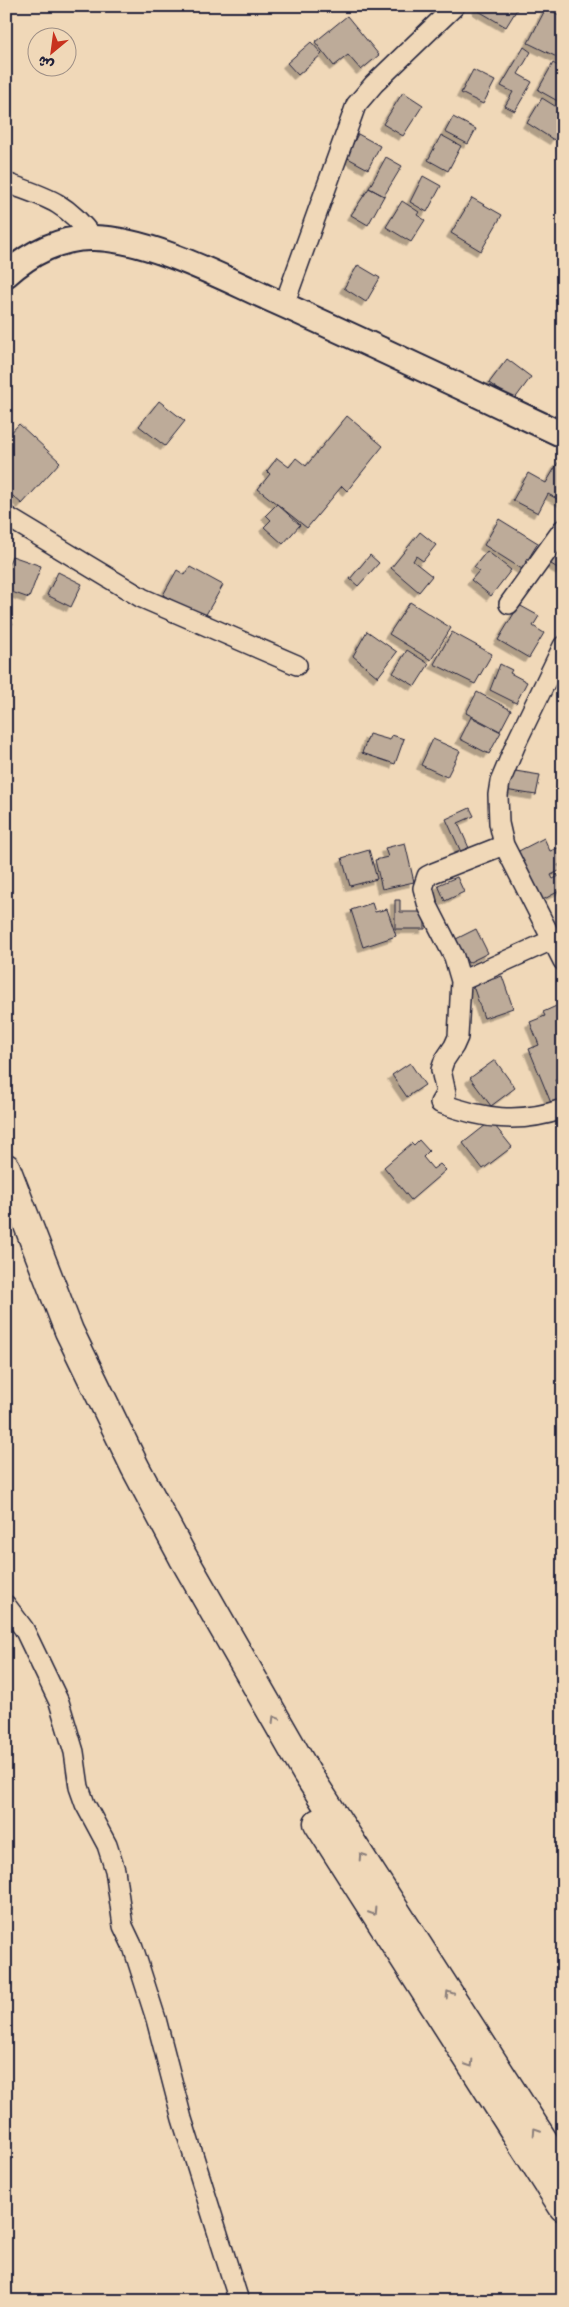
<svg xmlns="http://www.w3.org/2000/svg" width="569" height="2307" font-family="'Shantell Sans','Playpen Sans Arabic',sans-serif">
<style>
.building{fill:#bdab99;stroke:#22223b;filter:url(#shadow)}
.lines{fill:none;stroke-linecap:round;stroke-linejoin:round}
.minor-casing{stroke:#22223b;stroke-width:22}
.major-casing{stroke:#22223b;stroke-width:28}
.highway-casing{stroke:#22223b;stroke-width:31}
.minor{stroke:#f0d8b8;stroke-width:19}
.major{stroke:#f0d8b8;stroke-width:24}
.highway{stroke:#f0d8b8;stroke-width:28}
.oneway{stroke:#897d7a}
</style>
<defs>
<filter id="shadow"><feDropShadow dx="-4.5" dy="4.5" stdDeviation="0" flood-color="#0004"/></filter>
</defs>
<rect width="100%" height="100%" fill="#f0d8b8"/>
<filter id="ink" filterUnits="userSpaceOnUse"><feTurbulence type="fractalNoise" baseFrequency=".02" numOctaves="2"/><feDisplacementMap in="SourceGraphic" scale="10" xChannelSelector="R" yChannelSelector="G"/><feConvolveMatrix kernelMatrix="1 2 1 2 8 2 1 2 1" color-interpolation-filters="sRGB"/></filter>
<g filter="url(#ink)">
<path class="building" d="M479,6H519L506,27L477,10Z
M546,8L563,17V60L528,43Z
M347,16L379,55L361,70L348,55L334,66L315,42Z
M311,42L322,54L298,75L287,63Z
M524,47L531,52L518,74L532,82L515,111L505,106L513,92L501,86Z
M553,63L563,69V104L538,90Z
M473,70L495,81L483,104L461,93Z
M403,92L423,105L403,136L383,124Z
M542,98L563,111V126L554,140L527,123Z
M453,117L476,129L468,144L445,132Z
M358,134L380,146L368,169L346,157Z
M441,135L461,146L448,171L428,160Z
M386,157L402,166L384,196L369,188Z
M423,176L441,186L427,212L410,202Z
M369,188L384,196L368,225L351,215Z
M472,198L502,215L481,251L451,233Z
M402,201L419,212L417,215L425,220L411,242L386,227Z
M358,265L380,278L366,302L344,288Z
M507,359L531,377L514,400L489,383Z
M159,401L185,421L165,446L139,426Z
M347,416L383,446L347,491L342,486L307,528L258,489L270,474L267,471L277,458L289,467L296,458L306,466Z
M19,424L60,462L22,504L6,490V438Z
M559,461L563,463V502L548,494L538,513L513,500L528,473L546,483Z
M277,504L300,525L283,544L264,527L271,520L266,515Z
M499,519L538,543L522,569L484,545Z
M420,532L436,545L423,561L416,556L413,561L432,576L419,592L391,568Z
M563,541V568L561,570L546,561Z
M487,551L511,570L491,596L471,580L479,571L474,567Z
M370,555L379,563L358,586L350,579Z
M12,556L41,566L29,598L6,590V571Z
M190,567L223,585L204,618L163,595L177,570L185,575Z
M58,572L82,584L71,607L47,595Z
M410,602L451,628L431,660L389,634Z
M519,605L539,616L533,626L544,633L529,658L498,640Z
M6,620L13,623L8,634H6Z
M367,631L397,652L378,677L353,656Z
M452,632L492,654L475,684L434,664Z
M407,650L429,664L415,686L393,673Z
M500,664L512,670L510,673L527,682L516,703L490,690Z
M477,692L511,710L500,731L466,713Z
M471,717L501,732L489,754L460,739Z
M369,734L390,740L392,735L404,739L395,764L362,753Z
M433,739L460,751L447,777L421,765Z
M509,770L540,775L536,795L505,790Z
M470,808L474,816L458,823L469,848L461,852L446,819Z
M544,838L550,851L563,846V863L558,865L561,870L551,875L553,879L563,874V889L537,903L515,853Z
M405,843L414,882L382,889L375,860L388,857L385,848Z
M369,850L377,879L350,886L342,858Z
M457,877L464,892L445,901L438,885Z
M395,900H400V912H425V929H395Z
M372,903L375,912L387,909L396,936L363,947L351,910Z
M563,924V938L556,928Z
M476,929L488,953L468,963L456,939Z
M502,976L513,1008L484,1018L473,986Z
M563,1003V1077L555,1080L563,1098L551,1103L529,1049L539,1045L530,1022L545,1016L543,1012Z
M495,1060L515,1088L491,1106L470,1078Z
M410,1063L425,1085L407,1097L392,1075Z
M491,1121L512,1147L483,1169L463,1143Z
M419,1140L429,1151L423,1157L433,1169L440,1164L446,1170L411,1200L384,1167L412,1143L414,1145Z"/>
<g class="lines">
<g class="minor-casing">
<path id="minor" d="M6,183C46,197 67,202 93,238
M284,305L356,105L374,84L455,6
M6,516L142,598L297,665
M509,604L563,529
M563,646L518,739L500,782L498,795L499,823L504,845L563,961
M504,845L433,873L427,876L423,888L428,906L454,957L461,981L458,1037L454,1046L444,1061L441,1070L446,1093L440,1103C483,1119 519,1124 563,1109
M461,981L552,940
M6,1605L24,1629L59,1702L74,1752L79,1787L85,1804L107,1845L115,1870L123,1926L133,1947L156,2019L182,2119L239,2301"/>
</g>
<g class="major-casing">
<path id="major" d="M6,275C30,253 61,237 94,238C149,239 219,276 268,298C367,342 465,389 563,435"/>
</g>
<g class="highway-casing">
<path id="highway" d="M6,1168L69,1331L135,1467L183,1557L306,1772L563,2171
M318,1823L563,2207"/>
</g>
<use href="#minor" class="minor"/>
<use href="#major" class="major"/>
<use href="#highway" class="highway"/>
</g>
<defs><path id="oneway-chevron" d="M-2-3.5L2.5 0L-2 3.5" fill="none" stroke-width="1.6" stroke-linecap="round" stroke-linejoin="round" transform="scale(1.25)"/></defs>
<g class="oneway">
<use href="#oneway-chevron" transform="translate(275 1719) rotate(-121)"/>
<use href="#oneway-chevron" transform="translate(362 1856) rotate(-123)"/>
<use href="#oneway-chevron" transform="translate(373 1912) rotate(58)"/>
<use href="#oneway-chevron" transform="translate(449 1994) rotate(-122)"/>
<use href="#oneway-chevron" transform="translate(470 2064) rotate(57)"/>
<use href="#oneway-chevron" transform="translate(536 2131) rotate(-123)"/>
</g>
</g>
<rect width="569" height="2307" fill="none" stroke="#f0d8b8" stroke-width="25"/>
<rect x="12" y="12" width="544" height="2282" fill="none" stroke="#22223b" stroke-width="2" filter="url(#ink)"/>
<g transform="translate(52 52) rotate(209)"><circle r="24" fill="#f0d8b8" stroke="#9e8f86"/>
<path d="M0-4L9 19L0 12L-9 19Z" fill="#c8321e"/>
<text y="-8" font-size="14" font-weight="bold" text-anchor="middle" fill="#22223b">ش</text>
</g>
</svg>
